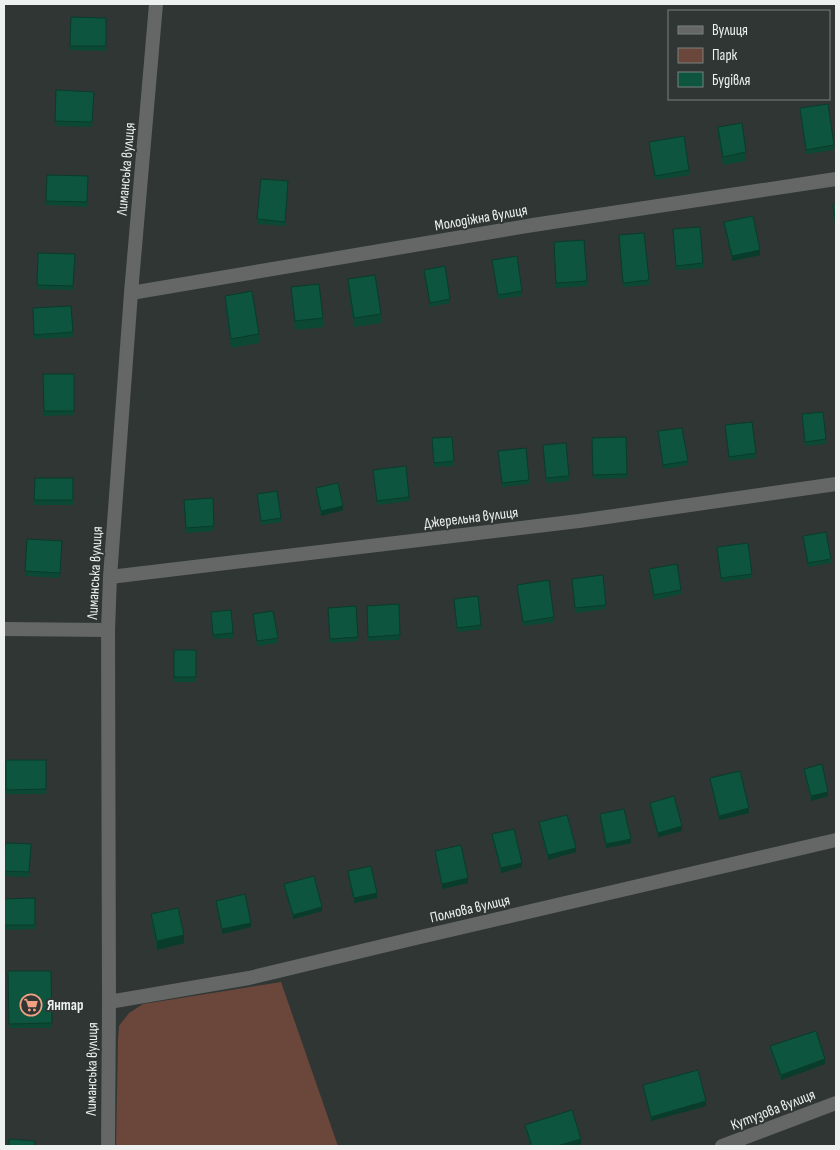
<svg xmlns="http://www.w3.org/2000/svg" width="840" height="1150" font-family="'Sofia Sans Condensed',sans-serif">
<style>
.green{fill:#6a463b}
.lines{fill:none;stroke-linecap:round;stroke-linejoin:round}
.minor{stroke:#646765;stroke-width:14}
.tertiary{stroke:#646765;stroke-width:14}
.wall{fill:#0b4935}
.shaded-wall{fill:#093c2b}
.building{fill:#0d553e;stroke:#093c2b}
.labels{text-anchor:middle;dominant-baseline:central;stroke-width:4;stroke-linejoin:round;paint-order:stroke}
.street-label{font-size:15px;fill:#edf1ef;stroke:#2f3633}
.poi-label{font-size:15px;font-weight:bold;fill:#edf1ef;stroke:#2f3633;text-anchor:start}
</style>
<rect width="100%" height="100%" fill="#2f3633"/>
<path class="green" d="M281,982L338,1146H116L118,1040L119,1026L129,1013L143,1004Z"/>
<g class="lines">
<path class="minor" d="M131,293L533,225L836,179
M110,577L579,521L836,484
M4,629L108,630
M722,1146L836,1103"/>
<path class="tertiary" d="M109,1002L249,978L416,938L836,840
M108,1146L109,1002L108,630L110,577L131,293L156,4"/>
</g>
<path class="wall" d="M71,17L106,18V51L70,50Z
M94,92L92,127L55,126V121Z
M800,108L834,145V150L806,154Z
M718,127L746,152V161L723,165L718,136Z
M649,142L689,170V175L655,180L649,146Z
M47,175L88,176L87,207L46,205Z
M288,181L285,226L257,224V219Z
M836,204V230L833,210V205Z
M724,222L760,255L732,261L724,226Z
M673,234L703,263V268L676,270Z
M619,235L649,280V285L623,287Z
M554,246L587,281V286L556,288Z
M75,254L73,290L37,289V285Z
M492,260L522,291V296L498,299Z
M424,270L450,299V303L430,307L424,274Z
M348,279L381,314V323L354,327L348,288Z
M291,287L323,318V327L295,330L291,296Z
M225,296L259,334V343L231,348L225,304Z
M71,306L73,337L34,339L33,308Z
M43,374H74V415L44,416Z
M802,414L826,439V444L805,446Z
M725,425L756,453V458L729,461Z
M658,431L688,461V465L663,469Z
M626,437L627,478L593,479L592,438Z
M432,443L454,461V466L434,467Z
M543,450L569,476V481L546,483Z
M498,451L529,480V484L502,487Z
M373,470L409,497V501L377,505Z
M35,478H73V505H34Z
M316,488L343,510L321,516L316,493Z
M257,494L281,518V522L261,525Z
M213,498L214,531L186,533L184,500Z
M803,536L831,559V563L808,567L803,540Z
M27,539L62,541L60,578L25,576Z
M717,547L752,574V578L721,582Z
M649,569L681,590V594L654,600L649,574Z
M572,579L606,605V609L575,613Z
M517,585L554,617V622L523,626Z
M454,599L481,625V629L457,632Z
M399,604L400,640L368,641L367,606Z
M211,612L233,633V638L213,639Z
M328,612L358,637V641L330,643Z
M253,614L278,638V643L257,646Z
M174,650H196V682H174Z
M6,760H46V794H6Z
M804,769L828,796L811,801L804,773Z
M710,778L749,813L719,820L710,782Z
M650,803L682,831L658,837L650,807Z
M600,814L631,843L606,848L600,819Z
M539,822L576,852L548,860L539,827Z
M492,834L522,867L501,873L492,839Z
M5,843L31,844L29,877L4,876Z
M435,851L468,883L442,889L435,855Z
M348,871L377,898L354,903L348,876Z
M284,884L322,911L293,919L284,888Z
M35,898V929L4,930V899Z
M216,901L251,927L222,934L216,905Z
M151,914L184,943L157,950L151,923Z
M8,971H51L52,1028H9Z
M770,1046L825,1064L781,1080L770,1051Z
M643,1085L706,1106L651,1121L643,1089Z
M525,1125L581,1144L572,1146H530L525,1129Z"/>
<path class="shaded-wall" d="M760,250V255L732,261V256Z
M343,506V510L321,516V511Z
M828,792V796L811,801V796Z
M749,808V813L719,820V816Z
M682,826V831L658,837V833Z
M631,839V843L606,848V844Z
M576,848V852L548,860V855Z
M522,863V867L501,873V868Z
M468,878V883L442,889V884Z
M377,893V898L354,903V898Z
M322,907V911L293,919V915Z
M251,923V927L222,934V929Z
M184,935V943L157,950V941Z
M825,1059V1064L781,1080V1075Z
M706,1101V1106L651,1121V1117Z
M581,1139V1144L572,1146H557Z"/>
<path class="building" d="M71,17L106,18V46H70Z
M56,90L94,92L92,122L55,121Z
M828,104L834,145L806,150L800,108Z
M742,123L746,152L723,157L718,127Z
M684,136L689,170L655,176L649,142Z
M47,175L88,176L87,202L46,201Z
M261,179L288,181L285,222L257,219Z
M836,204V225L833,205Z
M753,216L760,250L732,256L724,222Z
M700,227L703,263L676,266L673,229Z
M644,233L649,280L623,283L619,235Z
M584,240L587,281L556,283L554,242Z
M38,253L75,254L73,286L37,285Z
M517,256L522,291L498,295L492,260Z
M445,266L450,299L430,303L424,270Z
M375,275L381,314L354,318L348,279Z
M319,284L323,318L295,321L291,287Z
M252,291L259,334L231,339L225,296Z
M71,306L73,332L34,335L33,308Z
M43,374H74V411H44Z
M823,412L826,439L805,442L802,414Z
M752,422L756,453L729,457L725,425Z
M682,428L688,461L663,465L658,431Z
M452,437L454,461L434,463L432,438Z
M626,437L627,474L593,475L592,438Z
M566,443L569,476L546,478L543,445Z
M526,448L529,480L502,483L498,451Z
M406,466L409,497L377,501L373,470Z
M35,478H73V500H34Z
M338,483L343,506L321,511L316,488Z
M277,491L281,518L261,521L257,494Z
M213,498L214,526L186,528L184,500Z
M826,532L831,559L808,563L803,536Z
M27,539L62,541L60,573L25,571Z
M748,543L752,574L721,578L717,547Z
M677,564L681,590L654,595L649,569Z
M603,575L606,605L575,608L572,579Z
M549,580L554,617L523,622L517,585Z
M478,596L481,625L457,628L454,599Z
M399,604L400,635L368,637L367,606Z
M356,606L358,637L330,639L328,608Z
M231,610L233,633L213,635L211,612Z
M273,611L278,638L257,641L253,614Z
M174,650H196V677H174Z
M6,760H46V789L6,790Z
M822,764L828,792L811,796L804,769Z
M740,771L749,808L719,816L710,778Z
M674,796L682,826L658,833L650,803Z
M624,809L631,839L606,844L600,814Z
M567,815L576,848L548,855L539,822Z
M514,829L522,863L501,868L492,834Z
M5,843L31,844L29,872L4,871Z
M461,845L468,878L442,884L435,851Z
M371,866L377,893L354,898L348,871Z
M314,876L322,907L293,915L284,884Z
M245,894L251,923L222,929L216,901Z
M35,898V925H4V899Z
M178,908L184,935L157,941L151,914Z
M8,971H51L52,1023L9,1024Z
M816,1031L825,1059L781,1075L770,1046Z
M698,1070L706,1101L651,1117L643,1085Z
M572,1110L581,1139L557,1146H532L525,1125Z
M9,1139L35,1141L34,1146H9Z"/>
<defs>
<g id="supermarket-ring" transform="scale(1.125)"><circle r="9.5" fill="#2f3633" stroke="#f39f84" stroke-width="1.5"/><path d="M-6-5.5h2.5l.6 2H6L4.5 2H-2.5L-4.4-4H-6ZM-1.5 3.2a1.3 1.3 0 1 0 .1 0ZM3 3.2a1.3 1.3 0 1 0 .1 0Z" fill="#f39f84"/></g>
</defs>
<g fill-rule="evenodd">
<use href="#supermarket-ring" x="31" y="1005"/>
</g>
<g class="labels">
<g class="street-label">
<text transform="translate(126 169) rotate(-85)">Лиманська вулиця</text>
<text transform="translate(481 218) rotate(-10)">Молодіжна вулиця</text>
<text transform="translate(471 518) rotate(-7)">Джерельна вулиця</text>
<text transform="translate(95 573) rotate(-87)">Лиманська вулиця</text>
<text transform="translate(470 909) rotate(-13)">Полнова вулиця</text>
<text transform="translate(92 1069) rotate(-89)">Лиманська вулиця</text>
<text transform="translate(773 1110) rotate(-21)">Кутузова вулиця</text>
</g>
<g class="poi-label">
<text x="47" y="1005">Янтар</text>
</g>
</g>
<rect width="840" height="1150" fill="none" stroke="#edf1ef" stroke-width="10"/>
<rect x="668" y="10" width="162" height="90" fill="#2f3633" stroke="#7b817e"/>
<rect x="678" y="26" width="25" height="8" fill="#646765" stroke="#7b817e"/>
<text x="712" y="35" font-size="15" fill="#edf1ef">Вулиця</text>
<rect x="678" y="48" width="25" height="15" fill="#6a463b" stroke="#7b817e"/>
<text x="712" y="60" font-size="15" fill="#edf1ef">Парк</text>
<rect x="678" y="72" width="25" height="15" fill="#0d553e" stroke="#7b817e"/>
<text x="712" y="85" font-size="15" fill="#edf1ef">Будівля</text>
</svg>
